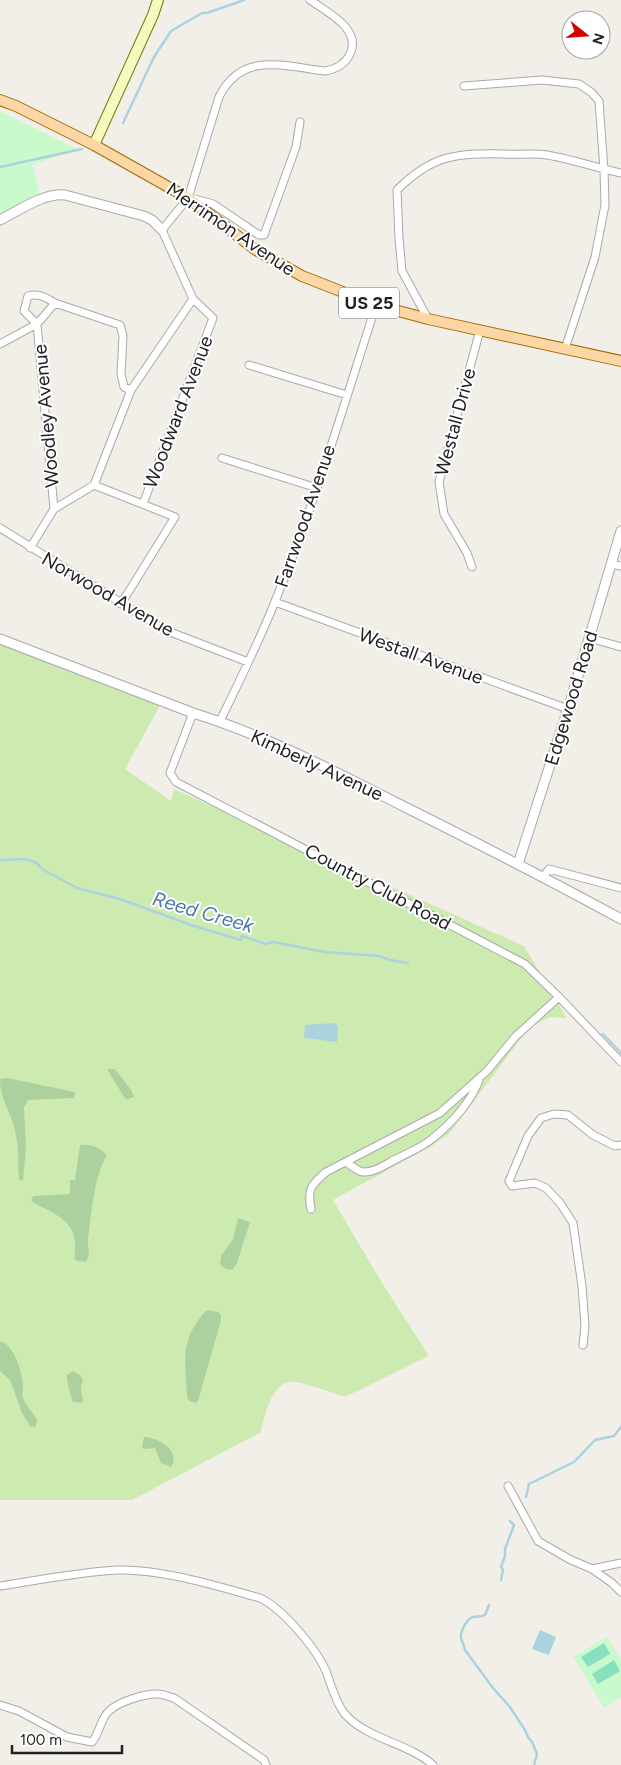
<svg xmlns="http://www.w3.org/2000/svg" width="621" height="1765" font-family="Figtree,sans-serif">
<style>
.grass{fill:#cdebb0}
.forest{fill:#add19e}
.park{fill:#c8facc}
.pitch{fill:#88e0be}
.water{fill:#aad3df}
.lines{fill:none;stroke-linecap:round;stroke-linejoin:round}
.stream{stroke:#aad3df;stroke-width:2.5}
.minor-casing{stroke:#a9a9a9;stroke-width:9}
.tertiary-casing{stroke:#a9a9a9;stroke-width:11}
.secondary-casing{stroke:#707d05;stroke-width:12}
.primary-casing{stroke:#a06b00;stroke-width:12}
.minor{stroke:#fff;stroke-width:7}
.tertiary{stroke:#fff;stroke-width:9}
.secondary{stroke:#f7fabf;stroke-width:10}
.primary{stroke:#fcd6a4;stroke-width:10}
.labels{text-anchor:middle;dominant-baseline:central;stroke-width:4;stroke-linejoin:round;paint-order:stroke}
.shield{fill:#fff;stroke:#646464;stroke-width:1}
.shield-label{font-size:18px;font-weight:bold;fill:#222}
.street-label{font-size:19px;fill:#222;stroke:#fff}
.water-label{font-size:20px;font-style:italic;fill:#4a7aab;stroke:#fff}
</style>
<rect width="100%" height="100%" fill="#f2efe9"/>
<path class="grass" d="M0,644L161,704L125,769L171,801L174,789L524,946L567,1018L550,1017L529,1028L449,1134L430,1147L333,1200L382,1283L429,1356L345,1397C335,1394 296,1379 288,1382C270,1388 264,1417 261,1432L132,1500H0Z"/>
<path class="forest" d="M107,1069H115L131,1090L134,1097L126,1100Z
M7,1078L75,1092L74,1098L28,1100L24,1107L26,1148L23,1180L22,1181L19,1179C18,1164 19,1147 15,1131C11,1111 0,1100 0,1079Z
M80,1145C91,1144 99,1147 107,1155C94,1176 91,1215 88,1240C87,1250 92,1251 86,1262L77,1261L74,1258C81,1221 57,1216 31,1201L33,1196L70,1194V1180H75Z
M238,1218L250,1222L237,1263L233,1269L228,1270L224,1268L220,1264L221,1256L233,1239Z
M209,1310L218,1312L221,1315V1320L198,1401L196,1403L189,1401L187,1397C186,1370 180,1344 198,1321C201,1316 203,1312 209,1310Z
M0,1341C14,1344 22,1372 23,1385C23,1389 22,1394 23,1398C25,1404 32,1412 36,1418L37,1421L35,1427L30,1426L22,1413L10,1380L0,1371Z
M73,1371L80,1375L83,1380C79,1390 82,1392 83,1401L81,1403L73,1402C71,1397 66,1380 67,1375Z
M144,1437C158,1437 182,1451 171,1467L161,1463L155,1448L144,1449L142,1447Z"/>
<path class="park" d="M0,111L78,149L32,165L40,194L0,213Z
M607,1637L621,1660V1697L604,1708L573,1657Z"/>
<path class="pitch" d="M604,1643L610,1654L588,1667L581,1657Z
M614,1660L620,1671L598,1684L592,1674Z"/>
<path class="water" d="M333,1023L338,1026L337,1042L304,1038L305,1025Z
M540,1630L556,1637L549,1655L532,1649Z"/>
<g class="lines">
<path class="stream" d="M123,123L154,57L171,31L202,13H207L244,0
M0,167L82,149
M0,860L26,859L37,863L42,869L77,888L120,899L194,926L241,940L242,936L265,944L273,942L325,952L379,956L390,960L408,963
M603,1034L621,1053
M526,1497L529,1484L574,1462L595,1440L614,1436L621,1427
M501,1580L503,1570L501,1567L505,1556V1549L514,1525L510,1521
M489,1605L485,1615C481,1617 477,1616 473,1617C467,1618 460,1632 461,1638C462,1642 464,1645 465,1650L493,1688L510,1707L525,1730L528,1737L532,1742L537,1754L534,1765"/>
<g class="minor-casing">
<path id="minor" d="M464,86L542,80L579,84L591,92L599,101L604,170L605,205L595,257L565,349
M191,198L213,204L259,235H264L296,147L300,122
M428,319L402,271L399,238L397,190C433,154 457,153 505,154C518,155 533,153 547,155C572,159 596,168 621,173
M0,344L37,324L55,303L120,325L123,336L121,374L124,387L131,390
M249,365L347,395
M222,458L317,488
M94,485L131,390L193,299
M143,504L213,318L193,299L162,230L188,198L219,97C242,51 283,66 325,71C336,69 345,65 350,54C362,29 327,12 310,0
M54,509L37,324L24,311L28,296C39,293 45,297 55,303
M0,528L165,630L248,662
M30,548L54,509L94,485L175,517L121,604
M611,564L621,566
M472,567L467,553L444,514L439,482L480,330
M275,602L568,709
M589,638L621,647
M193,713L170,773L176,782L525,964L559,997L621,1062
M220,721C239,682 258,644 274,604C314,506 344,405 376,305
M543,877L549,869L621,888
M346,1162C352,1166 357,1171 363,1172C374,1173 386,1164 396,1159C408,1153 423,1147 433,1138C452,1123 473,1100 480,1077
M311,1209C307,1189 311,1185 326,1172L440,1113L487,1071L515,1037L559,997
M583,1345L585,1326L582,1286L573,1223L560,1203L546,1188L535,1183L512,1186L509,1181L528,1136L541,1118L554,1114L568,1115L593,1135L615,1146L621,1145
M508,1486L538,1541L569,1559L592,1569L612,1583L621,1592
M592,1569L621,1563
M0,1586C39,1580 79,1572 118,1570C163,1569 216,1586 260,1598C282,1608 316,1648 326,1671C331,1685 335,1701 344,1713C367,1740 407,1742 433,1765
M0,1705L19,1711L67,1737L92,1742C100,1733 100,1719 109,1711C118,1702 146,1693 158,1694C163,1694 169,1697 174,1698L264,1760L266,1765"/>
</g>
<g class="tertiary-casing">
<path id="tertiary" d="M0,220C20,210 43,193 65,195L144,216L152,220L162,230
M0,639L193,713C267,736 336,772 405,807C477,843 550,880 621,919
M518,864L568,709L621,531"/>
</g>
<g class="secondary-casing">
<path id="secondary" d="M94,145L153,15L158,0"/>
</g>
<g class="primary-casing">
<path id="primary" d="M0,100L16,106L94,145L188,198L256,250L302,276L376,305L428,319L621,361"/>
</g>
<use href="#minor" class="minor"/>
<use href="#tertiary" class="tertiary"/>
<use href="#secondary" class="secondary"/>
<use href="#primary" class="primary"/>
</g>
<g class="labels">
<rect class="shield" x="339" y="287.5" width="60" height="31" rx="4"/>
<g class="shield-label">
<text x="369" y="303">US 25</text>
</g>
<g class="street-label">
<text transform="translate(231 229) rotate(34)">Merrimon Avenue</text>
<text transform="translate(178 412) rotate(-69)">Woodward Avenue</text>
<text transform="translate(46 416) rotate(-95)">Woodley Avenue</text>
<text transform="translate(455 422) rotate(-75)">Westall Drive</text>
<text transform="translate(305 516) rotate(-71)">Farrwood Avenue</text>
<text transform="translate(108 594) rotate(30)">Norwood Avenue</text>
<text transform="translate(421 656) rotate(20)">Westall Avenue</text>
<text transform="translate(571 698) rotate(-73)">Edgewood Road</text>
<text transform="translate(317 765) rotate(25)">Kimberly Avenue</text>
<text transform="translate(378 887) rotate(28)">Country Club Road</text>
</g>
<g class="water-label">
<text transform="translate(203 912) rotate(16)">Reed Creek</text>
</g>
</g>
<g transform="translate(586 35) rotate(107)"><circle r="24" fill="#ffffff" stroke="#a7a7a7"/>
<path d="M0-4L9 19L0 12L-9 19Z" fill="#d40000"/>
<text y="-8" font-size="14" font-weight="bold" text-anchor="middle" fill="#222222">N</text>
</g>
<path d="M12 1745v8h110v-8" fill="none" stroke="#222222" stroke-width="2.5"/>
<text x="20" y="1745" font-size="15" fill="#222222" stroke="#ffffff" stroke-width="4" paint-order="stroke">100 m</text>
</svg>
